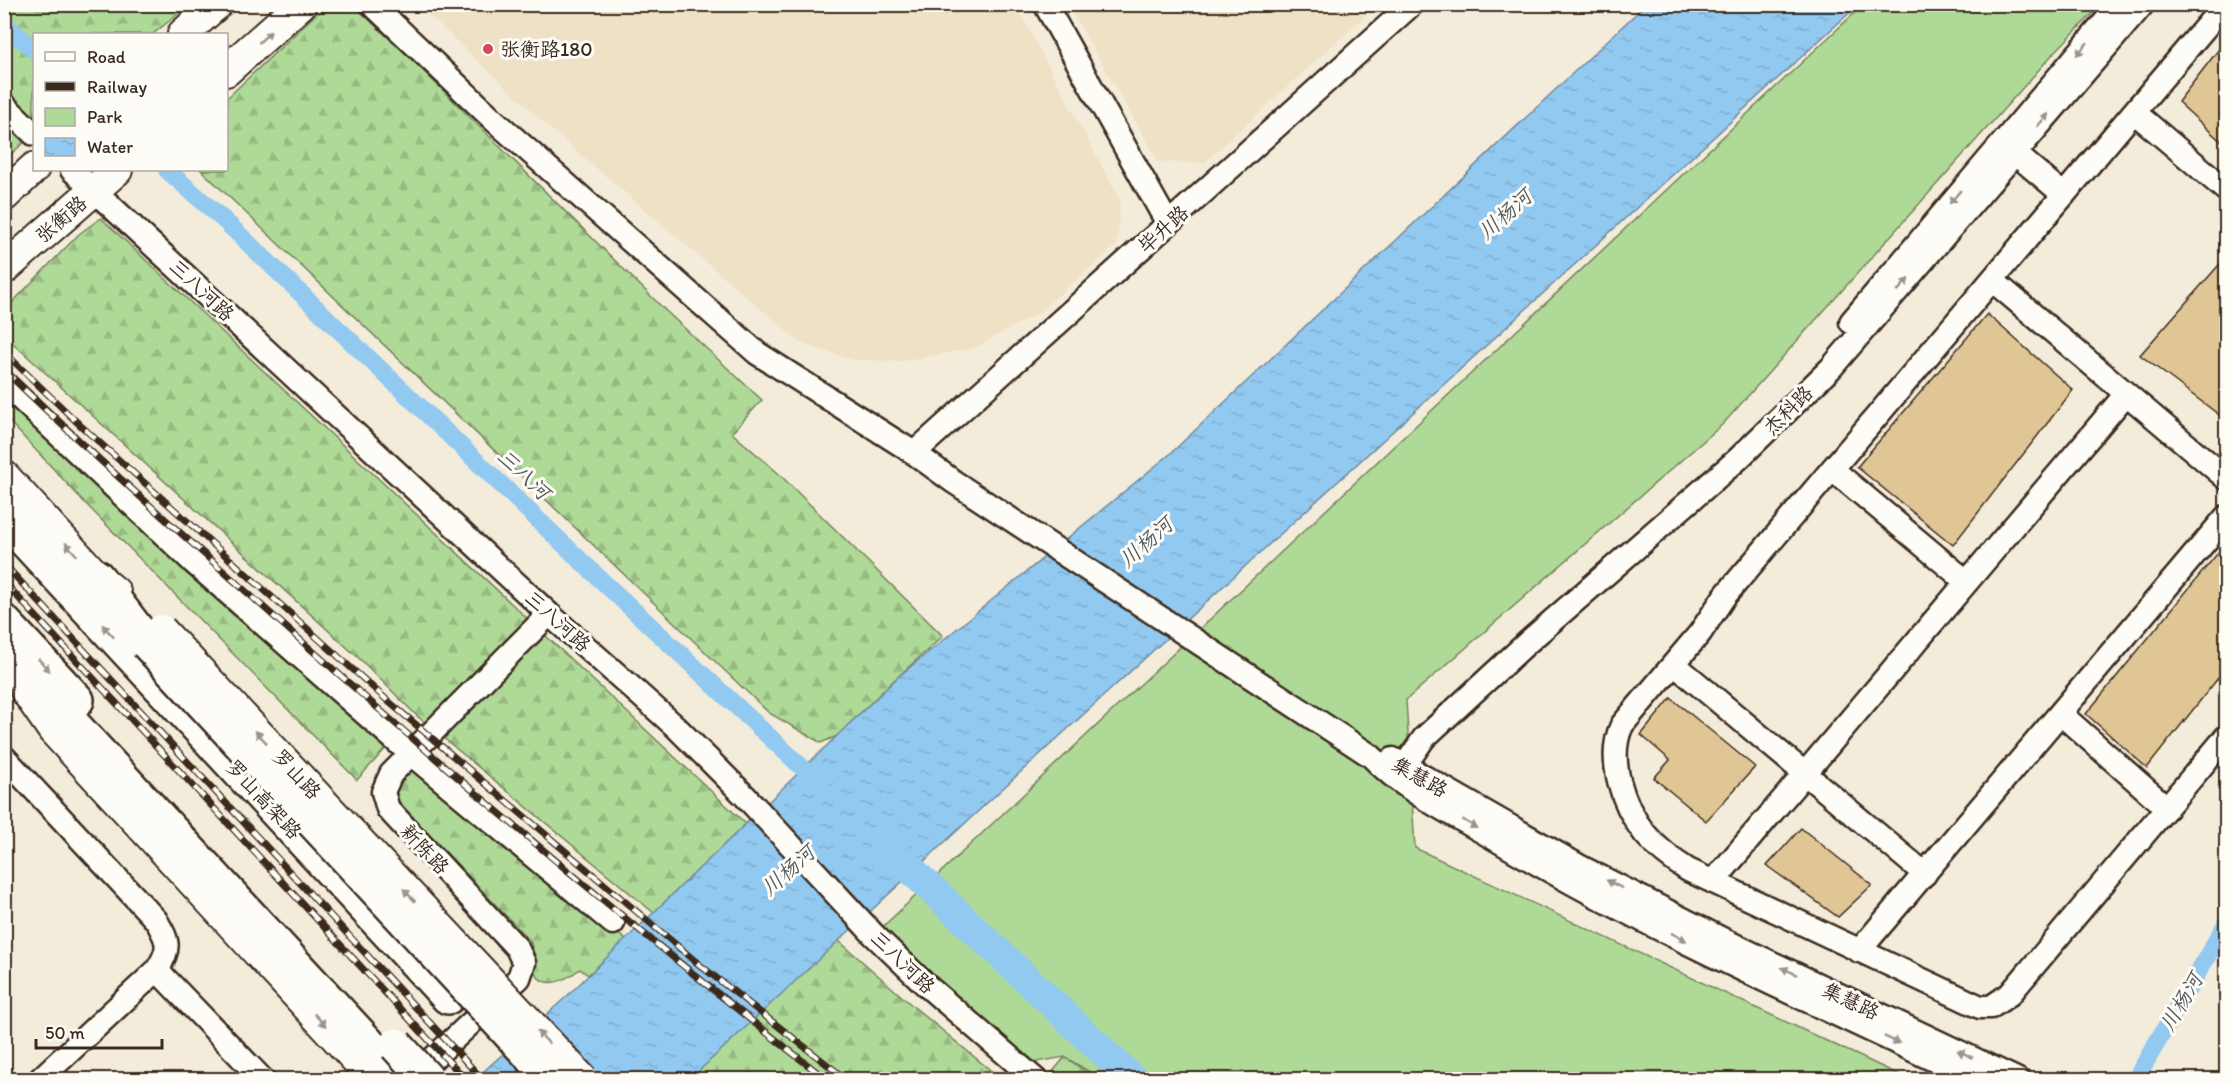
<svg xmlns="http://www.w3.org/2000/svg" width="2231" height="1084" font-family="Itim,'LXGW WenKai TC',sans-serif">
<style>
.built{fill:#eee1c5}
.forest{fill:url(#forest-firs);stroke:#74825a;stroke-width:1.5}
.green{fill:#aed997;stroke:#74825a;stroke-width:1.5}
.water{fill:url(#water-ripples);stroke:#6f899d;stroke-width:1.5}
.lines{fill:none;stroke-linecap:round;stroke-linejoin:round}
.canal{stroke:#92c9f1;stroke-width:18}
.river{stroke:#92c9f1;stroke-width:30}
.building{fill:#e0c695;stroke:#3b2a1e;stroke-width:1.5}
.minor-casing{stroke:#3b2a1e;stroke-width:27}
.major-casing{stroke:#3b2a1e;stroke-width:34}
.highway-casing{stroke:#3b2a1e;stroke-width:38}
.minor{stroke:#fdfcf7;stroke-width:22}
.major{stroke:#fdfcf7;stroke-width:30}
.highway{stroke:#fdfcf7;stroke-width:33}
.rail-casing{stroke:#3b2a1e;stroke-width:7}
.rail{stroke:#fdfcf7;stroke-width:4.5;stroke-dasharray:14;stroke-linecap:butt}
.major-bridge-casing{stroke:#3b2a1e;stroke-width:34;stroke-linecap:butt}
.highway-bridge-casing{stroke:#3b2a1e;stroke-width:38;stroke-linecap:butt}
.major-bridge{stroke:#fdfcf7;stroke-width:30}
.highway-bridge{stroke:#fdfcf7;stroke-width:33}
.oneway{fill:#9c938a}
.poi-dot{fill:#d1495b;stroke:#fdfcf7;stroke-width:2}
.labels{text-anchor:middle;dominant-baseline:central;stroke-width:6;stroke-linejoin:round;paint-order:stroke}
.poi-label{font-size:20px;fill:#3b2a1e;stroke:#fdfcf7;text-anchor:start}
.street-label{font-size:20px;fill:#3b2a1e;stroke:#fdfcf7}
.water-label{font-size:21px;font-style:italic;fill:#555a5d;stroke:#fdfcf7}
</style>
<defs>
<pattern id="forest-firs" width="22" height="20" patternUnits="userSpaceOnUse" patternTransform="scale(1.5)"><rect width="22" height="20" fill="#aed997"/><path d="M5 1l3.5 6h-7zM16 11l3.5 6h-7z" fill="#97ba82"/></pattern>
<pattern id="water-ripples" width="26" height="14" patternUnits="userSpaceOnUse" patternTransform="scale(1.5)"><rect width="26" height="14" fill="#92c9f1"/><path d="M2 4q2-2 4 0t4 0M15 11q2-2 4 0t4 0" fill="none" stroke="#7fadce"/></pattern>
</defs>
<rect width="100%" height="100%" fill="#f4ecda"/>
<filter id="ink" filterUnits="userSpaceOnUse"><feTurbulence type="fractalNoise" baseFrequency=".0167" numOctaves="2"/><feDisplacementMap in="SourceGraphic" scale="12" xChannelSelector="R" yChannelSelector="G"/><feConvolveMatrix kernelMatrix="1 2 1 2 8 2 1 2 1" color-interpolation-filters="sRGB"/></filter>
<g filter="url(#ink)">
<path class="built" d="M418,5H1016L1120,200L1117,245L1038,313L974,348L903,361L853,360L802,344L553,131Z
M1068,5H1377L1204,163L1159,162Z"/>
<path class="forest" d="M5,5H189L153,34H34V134L5,159Z
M353,5L405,53L667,312L762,400L732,433L777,472L943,636L891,683L837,736L821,743L769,713L201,170H226L227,98L317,13Z
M101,218L746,824L654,913L417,716L363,662L5,336L4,311L79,234Z
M4,398L387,747L357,780L86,504L5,417Z
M412,764L626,940L588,975L580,969C562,983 539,993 531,963L535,956L530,941L391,794L396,782Z
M831,934L914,1007L1001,1079L685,1080Z
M1065,1057L1096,1079L1046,1080Z"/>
<path class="green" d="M1863,5H2101L2052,55L1723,424L1406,700L1415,848L1908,1079H1101L1065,1057L1019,1065L874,935Z"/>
<path class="water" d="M1645,5H1858L1001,790L690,1079L474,1080L566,997L898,677L1170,454Z"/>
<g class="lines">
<path class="canal" d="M4,23L34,50
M167,170L226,222L600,579L821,785
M2135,1080L2226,924"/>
<path class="river" d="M884,844L1133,1080"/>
</g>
<path class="building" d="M2226,40V146L2178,102Z
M2226,257V420L2140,355Z
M1987,314L2073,390L1953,545L1857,467Z
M2226,543V668L2147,768L2086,714Z
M1671,698L1755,767L1706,821L1654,778L1670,760L1641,735Z
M1801,828L1872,885L1838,917L1767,866Z"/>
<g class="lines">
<g class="minor-casing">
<path id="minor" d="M372,4L495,121L757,353L914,453L954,482L1371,756C1405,792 1453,814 1495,839C1649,931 1815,1003 1976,1080
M1045,4L1168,224
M2225,4L1724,597L1700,633L1622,725C1606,759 1623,806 1645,834C1657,848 1672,860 1688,870L1980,1007H1991L2010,994L2226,737
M4,105L34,134
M2134,112L2226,190
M2005,145L2064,195
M72,170L549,614L676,727L745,796L874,935L926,985L1036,1080
M1992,280L2226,478
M1851,322L2120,4
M4,383L193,562L411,754L613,923
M914,453L1412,4
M1832,469L1967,582
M1674,664L1925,874
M2061,714L2167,808
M4,757L156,920C169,942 171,948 157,970L39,1080
M1393,759L1579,866L1728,942L2018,1080
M1396,778L1424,738L1528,642L1738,459L1831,368L2143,4
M1713,882L2126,394
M1859,951L2226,517
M157,970L263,1080
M410,1080L519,978L524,963L517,948L388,809L383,792L391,774L549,614"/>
</g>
<g class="major-casing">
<path id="major" d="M183,34L217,4
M226,71L301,4
M4,196L34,168
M4,269L117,170
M4,476L97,577L115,592
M26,691L53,730L375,1080"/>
</g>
<g class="highway-casing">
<path id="highway" d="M4,518L448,997
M97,577L147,643
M4,622L77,700
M4,660L66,717L402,1080"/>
</g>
<use href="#minor" class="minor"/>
<use href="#major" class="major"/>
<use href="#highway" class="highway"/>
<g class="rail-casing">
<path id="rail" d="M4,352L80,425L388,701L701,966L847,1080
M4,370C84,447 167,521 250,595C437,763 628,925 827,1080
M4,564L483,1080
M4,582L466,1080"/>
</g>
<use href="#rail" class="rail"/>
<g class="major-bridge-casing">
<path id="major-bridge" d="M161,630L583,1080"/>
</g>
<g class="highway-bridge-casing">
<path id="highway-bridge" d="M147,643L553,1080
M396,1045L428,1080"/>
</g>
<use href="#major-bridge" class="major-bridge"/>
<use href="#highway-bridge" class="highway-bridge"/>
</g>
<defs><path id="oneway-solid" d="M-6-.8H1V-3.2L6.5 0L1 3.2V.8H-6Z" transform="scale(1.5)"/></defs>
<g class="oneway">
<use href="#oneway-solid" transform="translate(265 37) rotate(-42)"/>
<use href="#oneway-solid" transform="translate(2082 49) rotate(131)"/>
<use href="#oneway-solid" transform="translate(2043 120) rotate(-49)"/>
<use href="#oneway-solid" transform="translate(1955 197) rotate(130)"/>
<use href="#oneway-solid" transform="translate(1903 285) rotate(-49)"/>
<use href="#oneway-solid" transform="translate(71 549) rotate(-132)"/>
<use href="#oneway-solid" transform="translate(108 631) rotate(-133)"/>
<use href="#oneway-solid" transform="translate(44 665) rotate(47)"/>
<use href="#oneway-solid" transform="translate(261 737) rotate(-133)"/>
<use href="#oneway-solid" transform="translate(1470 824) rotate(31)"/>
<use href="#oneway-solid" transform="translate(1614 884) rotate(-153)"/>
<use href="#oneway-solid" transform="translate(409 895) rotate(-133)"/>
<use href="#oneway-solid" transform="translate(1679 937) rotate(27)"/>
<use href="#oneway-solid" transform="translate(1789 971) rotate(-155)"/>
<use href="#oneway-solid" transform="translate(320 1020) rotate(47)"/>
<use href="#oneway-solid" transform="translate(543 1037) rotate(-133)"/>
<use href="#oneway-solid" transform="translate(1892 1040) rotate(25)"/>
<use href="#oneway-solid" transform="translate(1965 1054) rotate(-155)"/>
</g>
</g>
<circle class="poi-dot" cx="488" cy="49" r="6"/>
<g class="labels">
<g class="poi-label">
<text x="500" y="49">张衡路180</text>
</g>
<g class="street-label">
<text transform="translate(61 219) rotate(-41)">张衡路</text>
<text transform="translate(1163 229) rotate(-42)">毕升路</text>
<text transform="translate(202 290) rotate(43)">三八河路</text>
<text transform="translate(1788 410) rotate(-45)">杰科路</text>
<text transform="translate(558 621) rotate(42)">三八河路</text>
<text transform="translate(297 774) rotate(47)">罗山路</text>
<text transform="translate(1420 777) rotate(29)">集慧路</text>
<text transform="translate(264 799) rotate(47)">罗山高架路</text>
<text transform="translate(425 849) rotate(47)">新陈路</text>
<text transform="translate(903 962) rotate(44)">三八河路</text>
<text transform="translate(1851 1001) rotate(25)">集慧路</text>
</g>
<g class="water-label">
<text transform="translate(1505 214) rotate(-42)">川杨河</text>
<text transform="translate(524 474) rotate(43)">三八河</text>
<text transform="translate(1146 542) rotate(-42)">川杨河</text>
<text transform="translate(788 870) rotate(-42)">川杨河</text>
<text transform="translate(2181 1002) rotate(-60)">川杨河</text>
</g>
</g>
<rect width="2231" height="1084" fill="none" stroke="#fdfcf7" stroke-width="24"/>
<rect x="12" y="12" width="2207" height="1060" fill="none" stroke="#3b2a1e" stroke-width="2" filter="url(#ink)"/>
<rect x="33" y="33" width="195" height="138" fill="#fdfcf7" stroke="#afa8a0" stroke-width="1.5"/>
<rect x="45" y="52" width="30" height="9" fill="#fdfcf7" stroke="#afa8a0" stroke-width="1.5"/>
<text x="87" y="63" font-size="18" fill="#3b2a1e">Road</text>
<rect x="45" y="82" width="30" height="9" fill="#3b2a1e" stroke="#afa8a0" stroke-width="1.5"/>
<text x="87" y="93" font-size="18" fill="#3b2a1e">Railway</text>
<rect x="45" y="108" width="30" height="18" fill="#aed997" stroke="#afa8a0" stroke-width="1.5"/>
<text x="87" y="123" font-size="18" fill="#3b2a1e">Park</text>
<rect x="45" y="138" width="30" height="18" fill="url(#water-ripples)" stroke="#afa8a0" stroke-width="1.5"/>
<text x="87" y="153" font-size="18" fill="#3b2a1e">Water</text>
<path d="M36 1039v9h126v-9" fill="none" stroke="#3b2a1e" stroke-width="3"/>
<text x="45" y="1039" font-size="18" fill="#3b2a1e" stroke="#fdfcf7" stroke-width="4.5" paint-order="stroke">50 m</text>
</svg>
